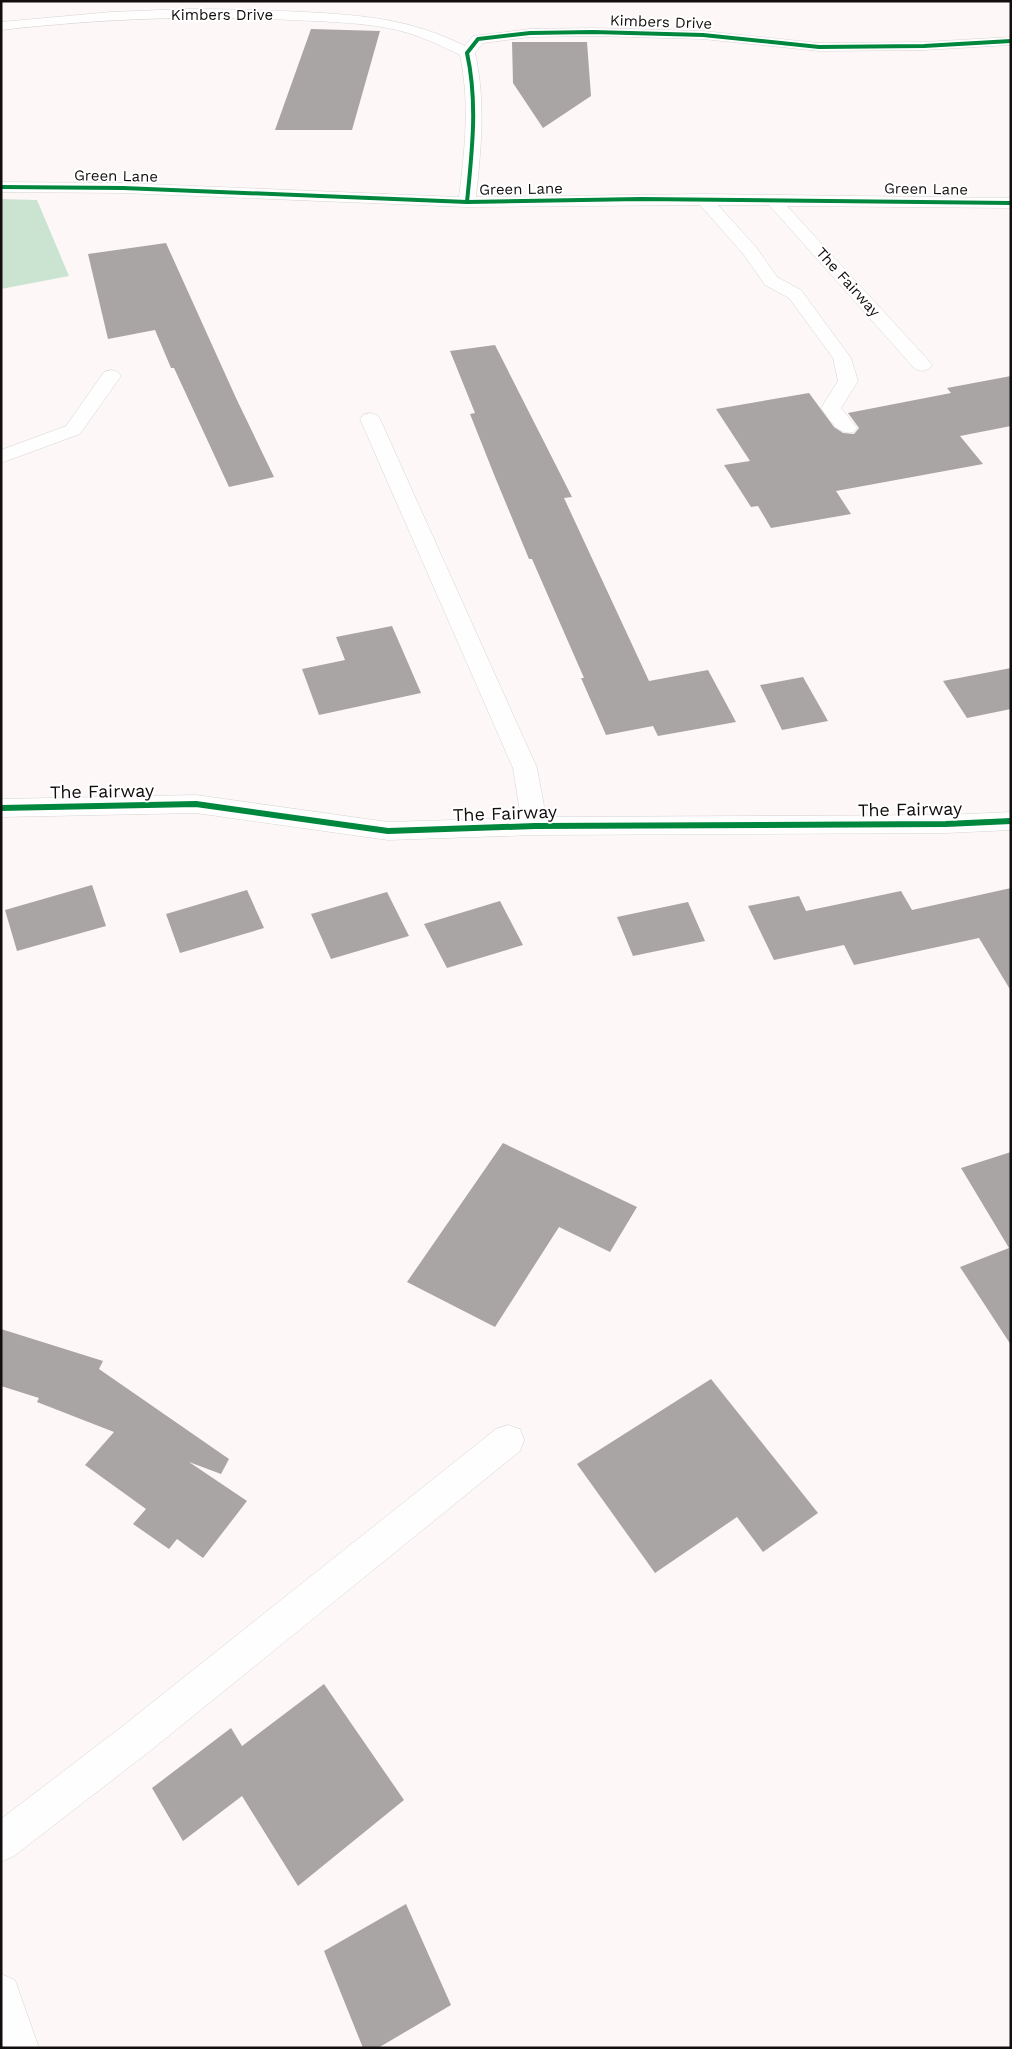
<svg xmlns="http://www.w3.org/2000/svg" width="1012" height="2049" font-family="'Work Sans',sans-serif">
<style>
.green{fill:#cae4d1}
.building{fill:#a8a5a4}
.lines{fill:none;stroke-linecap:round;stroke-linejoin:round}
.service-casing{stroke:#d7d4d3;stroke-width:1}
.minor-casing{stroke:#d7d4d3;stroke-width:1}
.service{fill:#fffefe;fill-rule:evenodd}
.minor{fill:#fffefe;fill-rule:evenodd}
.cycleway-far1-casing{stroke:#fff;stroke-width:5.5}
.cycleway-casing{stroke:#fff;stroke-width:9}
.cycleway-far1{stroke:#00873e;stroke-width:4}
.cycleway{stroke:#00873e;stroke-width:6}
.labels{text-anchor:middle;dominant-baseline:central;stroke-width:4;stroke-linejoin:round;paint-order:stroke}
.far-street-label{font-size:15px;fill:#110e0d;stroke:#fff}
.street-label{font-size:18px;fill:#110e0d;stroke:#fff}
</style>
<rect width="100%" height="100%" fill="#fdf8f7"/>
<path class="green" d="M1,199L37,200L69,276L1,289Z"/>
<path class="building" d="M311,29L380,31L352,130H275Z
M512,42H587L591,96L543,128L513,83Z
M166,243L236,398L274,477L229,487L174,368H171L155,330L108,339L88,254Z
M495,345L572,497L564,498L649,681L708,670L736,722L658,736L653,726L606,735L581,678H584L532,559H529L495,477L470,414L475,413L450,351Z
M1011,376V426L960,436L983,464L836,491L851,514L771,528L758,506L751,507L724,465L750,461L716,409L809,393L834,427L843,433L854,434L859,428L848,413L951,393L947,388Z
M392,626L421,693L319,715L302,669L345,660L336,637Z
M1011,668V709L967,718L943,681Z
M803,677L828,721L782,730L760,685Z
M92,885L106,926L17,951L5,910Z
M1011,888V991L979,938L854,965L844,945L774,960L748,906L799,896L806,911L901,891L912,910Z
M247,890L264,928L180,953L166,914Z
M387,892L409,936L331,959L311,914Z
M500,901L523,945L447,968L424,924Z
M688,902L705,941L633,956L617,917Z
M503,1143L637,1207L610,1252L559,1227L495,1327L407,1282Z
M1011,1152V1345L960,1267L1009,1248L961,1168Z
M1,1329L103,1361L99,1369L229,1459L221,1474L189,1462L247,1501L203,1558L177,1539L169,1549L133,1524L146,1509L85,1465L114,1432L37,1402L39,1398L1,1386Z
M711,1379L818,1513L763,1552L737,1517L655,1573L577,1464Z
M324,1684L404,1800L298,1886L242,1796L183,1841L152,1788L231,1728L242,1746Z
M406,1904L451,2005L378,2048H363L324,1951Z"/>
<g class="lines">
<g class="service-casing">
<path id="service" d="M508,1425L520,1429L524,1440L520,1451L150,1751L14,1856L1,1862V1819L124,1725L496,1429Z"/>
</g>
<g class="minor-casing">
<path id="minor" d="M185,9C225,9 265,10 304,12C363,15 411,19 465,46L473,36L530,29L593,28L703,31L819,43L924,42L1011,37V45L924,50L819,51L703,39L593,36L530,37L483,43L475,53C486,102 481,148 476,197L704,194L1011,198V208L787,206L929,361L932,365L929,369L922,371L915,369L769,205H718L756,247L777,277L801,290L851,358L858,381L841,408L857,428L854,432C838,436 830,420 821,408L838,381L833,358L789,298L765,285L744,255L700,205L467,207L123,193L1,192V182L123,183L459,197C465,149 470,103 460,55C441,46 421,36 401,31C365,22 328,22 292,20C194,15 98,19 1,30V22L111,12Z
M111,370L118,372L121,376L80,434L1,463V450L66,426L104,372Z
M370,413L377,415L380,419L537,768L546,817L946,815L1011,812V830L946,833L535,835L388,840L196,813L1,817V799L196,795L388,822L521,818L513,768L360,419L363,415Z
M1,1974L15,1980L39,2048H1Z"/>
</g>
<use href="#service" class="service"/>
<use href="#minor" class="minor"/>
<g class="cycleway-far1-casing">
<path id="cycleway-far1" d="M1,187L123,188L467,202L641,199L1011,203
M467,202C472,151 478,103 467,53L478,39L530,33L593,32L703,35L819,47L924,46L1011,41"/>
</g>
<g class="cycleway-casing">
<path id="cycleway" d="M1,808L196,804L388,831L535,826L946,824L1011,821"/>
</g>
<use href="#cycleway-far1" class="cycleway-far1"/>
<use href="#cycleway" class="cycleway"/>
</g>
<g class="labels">
<g class="far-street-label">
<text x="222" y="15">Kimbers Drive</text>
<text transform="translate(661 22) rotate(2)">Kimbers Drive</text>
<text transform="translate(116 176) rotate(1)">Green Lane</text>
<text transform="translate(521 189) rotate(-1)">Green Lane</text>
<text transform="translate(926 189) rotate(1)">Green Lane</text>
<text transform="translate(848 282) rotate(48)">The Fairway</text>
</g>
<g class="street-label">
<text transform="translate(102 791) rotate(-1)">The Fairway</text>
<text transform="translate(910 809) rotate(-1)">The Fairway</text>
<text transform="translate(505 813) rotate(-2)">The Fairway</text>
</g>
</g>
<rect width="1012" height="2049" fill="none" stroke="#110e0d" stroke-width="5"/>
</svg>
